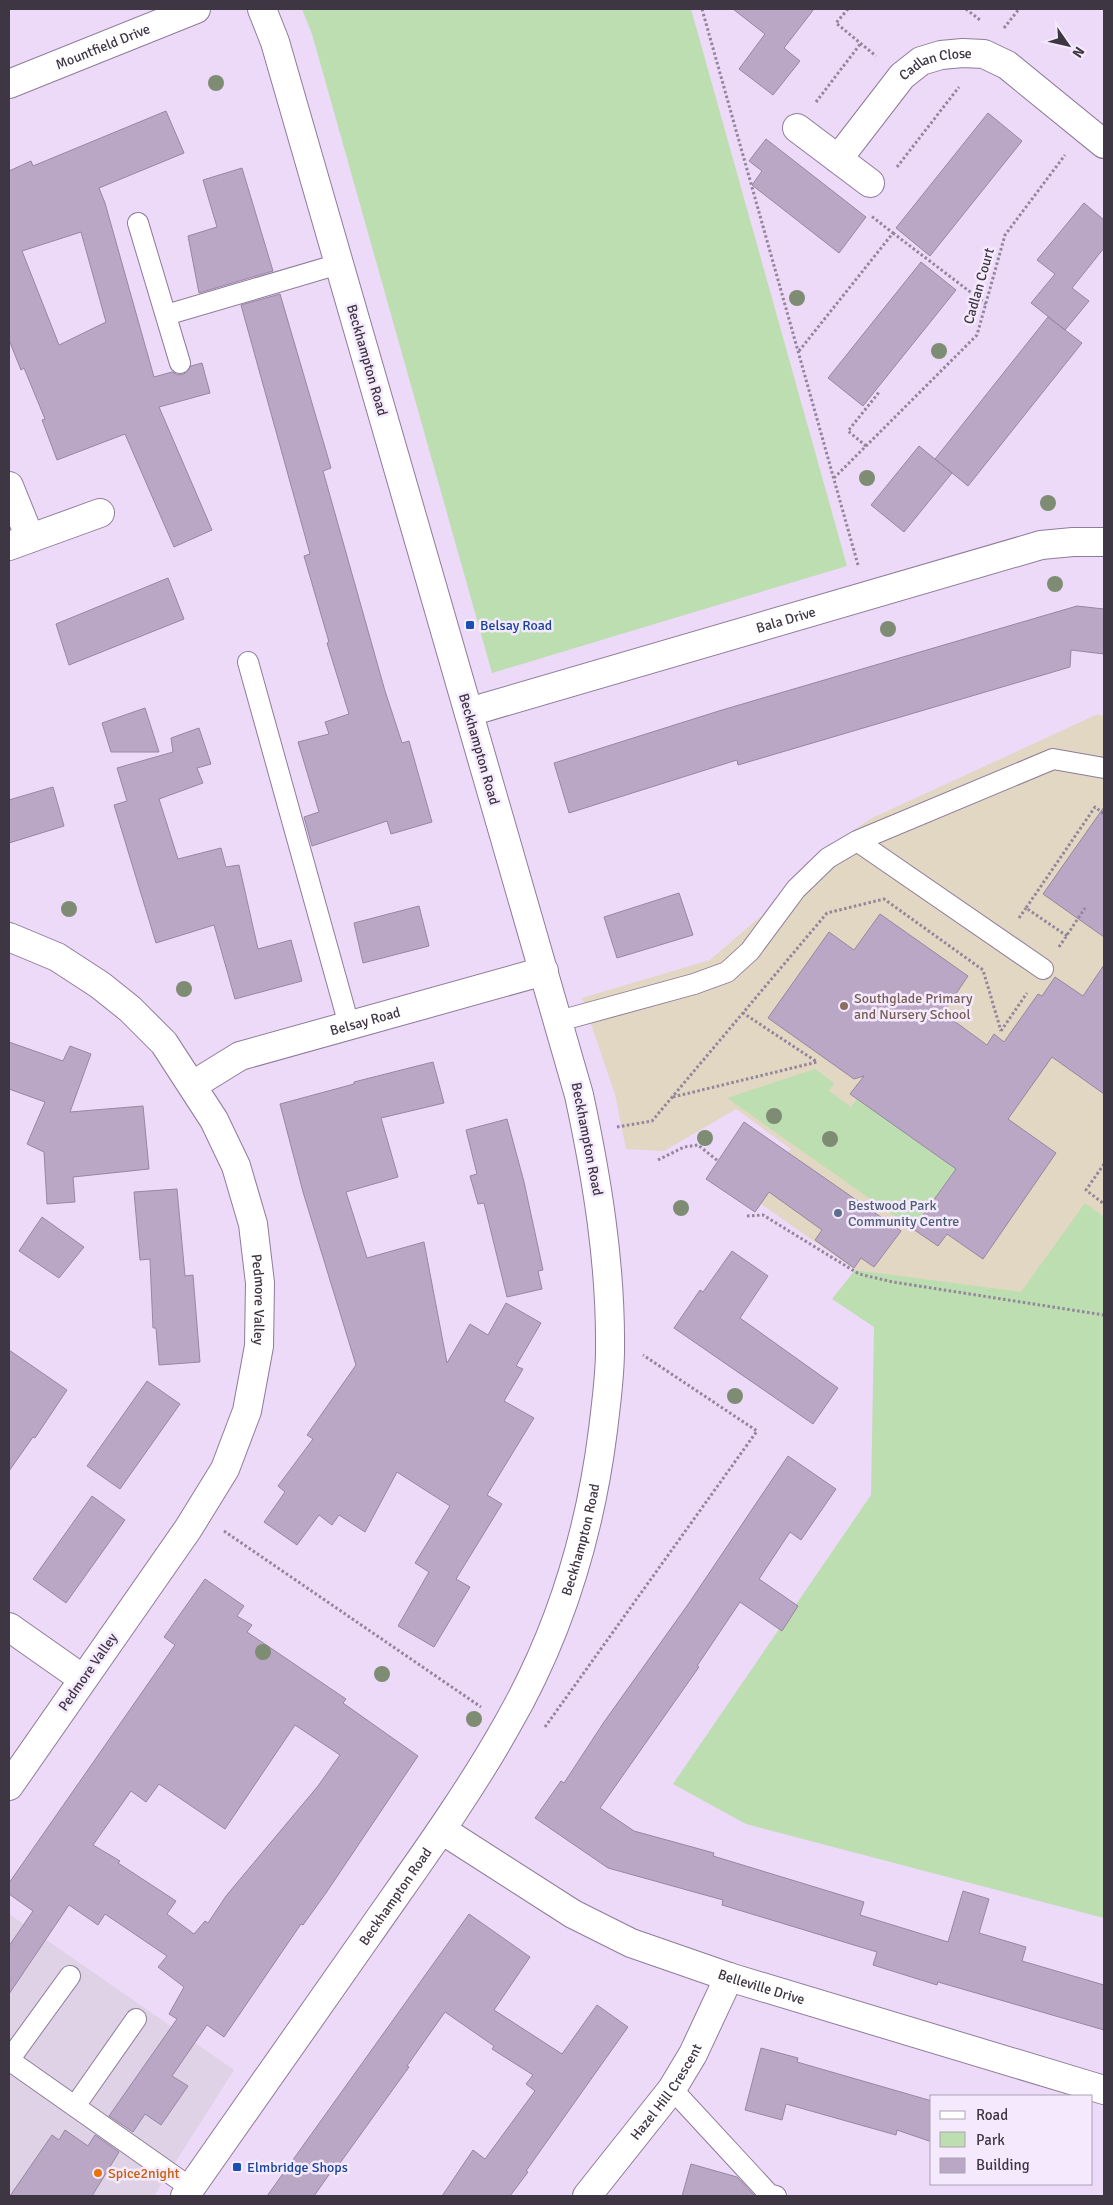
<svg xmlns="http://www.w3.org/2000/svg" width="1113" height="2205" font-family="Signika,sans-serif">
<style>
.commercial{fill:#dfd2e6}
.education{fill:#e1d7c2}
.green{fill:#bddeb0}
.building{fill:#baa7c5;stroke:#9886a2;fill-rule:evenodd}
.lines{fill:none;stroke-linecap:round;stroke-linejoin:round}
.lane-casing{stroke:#8e7c99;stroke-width:22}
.street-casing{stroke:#8e7c99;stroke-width:30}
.secondary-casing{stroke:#8e7c99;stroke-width:30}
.path{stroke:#93859b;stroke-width:3;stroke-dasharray:2.5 2.5;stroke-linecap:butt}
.lane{stroke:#fff;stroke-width:20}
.street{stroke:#fff;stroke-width:28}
.secondary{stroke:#fff;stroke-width:28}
.tree{fill:#7d8c72}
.transit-dot{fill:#1a4fb4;stroke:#f5eafd;stroke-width:2}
.education-dot{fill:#8d6e63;stroke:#f5eafd;stroke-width:2}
.service-dot{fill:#5c6f8a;stroke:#f5eafd;stroke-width:2}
.food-dot{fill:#e8710a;stroke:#f5eafd;stroke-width:2}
.labels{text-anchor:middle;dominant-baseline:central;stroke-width:5;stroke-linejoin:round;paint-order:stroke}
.street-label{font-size:14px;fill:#3e3643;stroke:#f5eafd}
.transit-label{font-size:14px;fill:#164399;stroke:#f5eafd;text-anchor:start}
.education-label{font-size:14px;fill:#785e54;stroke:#f5eafd;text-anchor:start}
.service-label{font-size:14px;fill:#4e5e75;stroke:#f5eafd;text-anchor:start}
.food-label{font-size:14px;fill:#c56008;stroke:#f5eafd;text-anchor:start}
</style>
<rect width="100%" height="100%" fill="#edd9f8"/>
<path class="commercial" d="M9,1914L234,2070L154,2196H9Z"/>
<path class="education" d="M1096,715H1104V1304L855,1270L754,1199L791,1149L736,1109L664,1151L626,1149L615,1094L582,998L710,960L768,910L805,864L870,819Z"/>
<path class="green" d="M302,9H691L847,566L492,673L312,34Z
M815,1069L834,1083L829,1091L851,1107L857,1099L956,1169L913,1229L727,1098Z
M1085,1203L1104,1217V1918L746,1824L673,1784L871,1495L874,1327L832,1299L855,1270L1021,1292Z"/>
<path class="building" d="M733,9H814L784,48L800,61L773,95L739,69L765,34Z
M166,111L184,153L99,188L105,203L154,377L172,372L178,375L184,374L191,366L202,363L210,393L159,407L212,530L174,547L125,434L57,460L42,420L45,419L24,368L21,370L9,340V171L31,161L33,166ZM81,232L106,322L59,345L22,251Z
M988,113L1022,141L930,256L896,228Z
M766,139L866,217L839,253L752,185L762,171L749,161Z
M242,168L273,271L199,293L188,236L217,227L203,180Z
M1084,203L1104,220V248L1072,288L1089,301L1065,330L1031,303L1055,274L1037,260Z
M921,262L956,290L863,406L828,378Z
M280,294L331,468L323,471L385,691L402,743L409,741L432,822L391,834L387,821L312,846L304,817L319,812L298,742L329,734L325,722L349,714L327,643L329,642L304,556L310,554L241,305Z
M1048,317L1082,343L968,486L935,459Z
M919,446L952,473L904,532L871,505Z
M168,578L184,619L69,665L56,624Z
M1077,606L1104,609V654L1071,650L1070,667L738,765L737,760L569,813L554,763L722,710Z
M145,708L159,752H111L102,723Z
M199,728L211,764L197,768L203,783L159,799L178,859L221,848L226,867L239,865L258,949L291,940L302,981L235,999L214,925L156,943L114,805L127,801L117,768L173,752L171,738Z
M53,787L64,826L9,843V800Z
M1104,807V937L1043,894Z
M679,893L693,935L617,958L604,917Z
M419,906L429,946L363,963L354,923Z
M880,914L968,976L943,1013L987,1045L994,1034L1004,1042L1038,994L1042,996L1055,977L1083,996L1104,965V1094L1052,1057L1008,1119L1056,1153L983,1259L947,1234L938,1246L913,1229L956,1169L850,1094L864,1076L854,1079L768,1018L829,932L854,950Z
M9,1042L63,1061L70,1046L91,1054L70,1112L143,1106L149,1169L73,1177L75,1202L47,1204L44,1152L27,1144L45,1102L9,1089Z
M433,1062L444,1103L381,1118L398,1177L346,1192L367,1258L424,1242L447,1363L470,1324L488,1335L506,1303L541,1323L516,1366L523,1369L504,1401L534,1418L487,1495L502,1504L456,1579L470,1587L434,1647L398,1626L429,1572L415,1563L450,1506L397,1472L365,1532L339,1515L332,1525L319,1515L297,1545L264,1522L285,1492L278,1486L313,1439L307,1435L356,1365L303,1192L280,1104L354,1084V1082Z
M507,1119L524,1182L543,1270L538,1271L542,1289L507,1297L484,1203L478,1204L470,1176L477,1174L466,1130Z
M744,1122L901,1231L874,1267L861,1258L854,1268L815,1240L822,1230L769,1192L755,1212L706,1179Z
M177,1189L185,1276L193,1275L200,1362L159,1365L156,1328H153L150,1259L140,1260L134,1192Z
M42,1217L84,1247L59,1278L19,1251Z
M732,1251L768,1276L740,1318L838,1388L813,1424L674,1328L700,1290L703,1292Z
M9,1350L67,1390L35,1438L33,1437L9,1471Z
M147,1381L180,1404L120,1489L87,1466Z
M788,1456L836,1489L801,1540L790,1532L759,1579L798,1606L782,1631L740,1602L697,1666L699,1667L600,1808L634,1831L714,1853L713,1856L864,1902L860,1915L948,1942L963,1891L989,1899L979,1933L1026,1947L1022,1961L1104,1985V2030L938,1982L937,1985L873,1965L877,1952L722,1905L723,1900L608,1868L535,1818L561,1781L564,1783L604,1722L689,1603Z
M92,1496L125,1520L66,1603L33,1579Z
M205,1579L244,1606L237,1616L252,1625L247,1632L346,1699L343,1703L418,1756L326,1893L303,1925L301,1924L224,2037L207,2025L172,2076L188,2086L161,2125L145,2114L133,2132L109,2116L177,2019L169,2014L184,1987L158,1967L167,1956L105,1914L98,1925L69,1905L9,1994V1946L33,1911L9,1894V1883L175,1645L164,1637ZM295,1725L340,1755L318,1786L226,1896L208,1923L205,1921L194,1934L167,1914L176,1901L118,1863L120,1861L93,1845L131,1791L146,1802L159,1784L225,1829Z
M469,1914L530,1957L494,2010L562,2054L597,2005L628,2027L526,2171L528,2172L510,2196H442L473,2150L485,2159L535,2091L526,2084L533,2075L492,2049L494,2046L445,2012L407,2066L409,2067L335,2170L333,2169L314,2196H267Z
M761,2048L798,2058L797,2062L932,2101V2142L897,2130L896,2135L786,2104L782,2120L745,2110Z
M65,2130L88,2146L95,2135L119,2152L92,2196H10L52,2135L59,2140Z
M691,2164L737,2177L755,2196H682Z"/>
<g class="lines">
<g class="lane-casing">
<path id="lane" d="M138,223L180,363
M166,315L339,264
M248,662L349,1025
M857,841L1053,759L1104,768
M559,1021L694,984L727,972L750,951L796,889L828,858L857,841L1043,969
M9,2060L191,2188
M9,2060L70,1976
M672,2089L769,2194L776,2196
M75,2106L136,2019"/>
</g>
<g class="street-casing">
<g id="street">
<path id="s1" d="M9,84L196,9"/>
<path d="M797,128L870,183"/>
<path id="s2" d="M838,159L902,76L921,61L941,55L963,53L984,54L1007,65L1104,144"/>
<path d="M9,486L30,538"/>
<path d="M9,546L100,513"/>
<path id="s3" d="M469,712L1041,545L1073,542H1104"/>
<path id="s4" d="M9,937L57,957L100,985L130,1009L164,1043L214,1120L236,1166L253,1224L260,1283L259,1346L247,1411L225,1469L188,1529L9,1786"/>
<path id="s5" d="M193,1085L240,1056L544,971"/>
<path d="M9,1627L83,1679"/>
<path id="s6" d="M442,1830L573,1914L631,1943L729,1977L1104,2090"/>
<path id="s7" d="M587,2196L672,2089L693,2054L729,1977"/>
</g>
</g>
<g class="secondary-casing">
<g id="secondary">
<path id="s8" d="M185,2196C246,2109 307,2022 368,1935C416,1866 466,1798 507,1725C559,1635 590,1533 603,1430C606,1404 610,1377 610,1350C611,1264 597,1179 579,1095L275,42L262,9"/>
</g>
</g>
<path class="path" d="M702,9L858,565
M848,9L836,23L876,56
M966,9L980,20
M1004,28L1019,9
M816,102L861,43
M897,167L959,87
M893,233L986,304
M799,351L893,233L870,215
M866,446L848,431L880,391
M834,478L977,335L1005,235L1065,155
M1019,918L1026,908
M1067,936L1026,908L1095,807L1104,814
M1059,947L1085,908
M1001,1031L1027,993
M673,1097L817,1062L743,1013
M617,1127L652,1121L827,913L884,899L983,970L1001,1031
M658,1160L684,1147L698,1145L718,1161
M1104,1164L1086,1190L1104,1204
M747,1216L763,1215L859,1274L893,1282L1104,1315
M224,1531L481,1707
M545,1727L757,1431L643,1355"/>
<use href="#lane" class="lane"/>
<use href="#street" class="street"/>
<use href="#secondary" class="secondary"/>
</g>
<g class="tree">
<circle cx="216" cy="83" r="8"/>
<circle cx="797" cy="298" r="8"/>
<circle cx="939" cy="351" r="8"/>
<circle cx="867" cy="478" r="8"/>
<circle cx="1048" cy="503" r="8"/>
<circle cx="1055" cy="584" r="8"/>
<circle cx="888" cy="629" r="8"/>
<circle cx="69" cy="909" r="8"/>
<circle cx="184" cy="989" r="8"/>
<circle cx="774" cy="1116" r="8"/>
<circle cx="705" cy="1138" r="8"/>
<circle cx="830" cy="1139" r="8"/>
<circle cx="681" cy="1208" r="8"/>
<circle cx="735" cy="1396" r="8"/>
<circle cx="263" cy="1652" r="8"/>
<circle cx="382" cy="1674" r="8"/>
<circle cx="474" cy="1719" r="8"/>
</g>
<g class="transit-dot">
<rect x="465" y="620" width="10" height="10" rx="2.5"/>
<rect x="232" y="2162" width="10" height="10" rx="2.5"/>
</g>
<circle class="education-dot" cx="844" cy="1006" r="5"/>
<circle class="service-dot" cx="838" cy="1213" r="5"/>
<circle class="food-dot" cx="98" cy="2173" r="5"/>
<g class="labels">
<g class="street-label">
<text stroke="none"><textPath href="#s1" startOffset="101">Mountfield Drive</textPath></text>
<text stroke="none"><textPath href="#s2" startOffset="142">Cadlan Close</textPath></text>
<text transform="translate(979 286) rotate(-74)">Cadlan Court</text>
<text transform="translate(367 360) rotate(74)">Beckhampton Road</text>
<text stroke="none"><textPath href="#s3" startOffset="330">Bala Drive</textPath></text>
<text transform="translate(479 749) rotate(74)">Beckhampton Road</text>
<text stroke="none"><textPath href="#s5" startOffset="185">Belsay Road</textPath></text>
<text transform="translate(587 1139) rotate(79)">Beckhampton Road</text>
<text stroke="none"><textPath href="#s4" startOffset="469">Pedmore Valley</textPath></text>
<text stroke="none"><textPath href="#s8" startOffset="771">Beckhampton Road</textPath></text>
<text transform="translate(88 1672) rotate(-55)">Pedmore Valley</text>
<text stroke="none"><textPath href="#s8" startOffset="366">Beckhampton Road</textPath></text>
<text stroke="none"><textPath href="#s6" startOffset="358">Belleville Drive</textPath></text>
<text stroke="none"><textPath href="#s7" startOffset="131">Hazel Hill Crescent</textPath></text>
</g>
<g class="transit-label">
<text x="480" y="625">Belsay Road</text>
<text x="247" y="2167">Elmbridge Shops</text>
</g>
<g class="education-label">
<text x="854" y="998">Southglade Primary<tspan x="854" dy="16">and Nursery School</tspan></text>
</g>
<g class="service-label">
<text x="848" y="1205">Bestwood Park<tspan x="848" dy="16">Community Centre</tspan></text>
</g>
<g class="food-label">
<text x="108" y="2173">Spice2night</text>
</g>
</g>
<rect width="1113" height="2205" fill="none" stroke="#3e3643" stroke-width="20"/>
<rect x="930" y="2095" width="162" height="90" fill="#f5eafd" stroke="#aca2b3"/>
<rect x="940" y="2111" width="25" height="8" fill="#ffffff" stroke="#aca2b3"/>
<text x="976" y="2120" font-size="15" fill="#3e3643">Road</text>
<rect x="940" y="2132" width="25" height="15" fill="#bddeb0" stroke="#aca2b3"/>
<text x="976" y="2145" font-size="15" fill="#3e3643">Park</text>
<rect x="940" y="2158" width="25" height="15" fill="#baa7c5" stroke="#aca2b3"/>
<text x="976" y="2170" font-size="15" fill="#3e3643">Building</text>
<g transform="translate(1068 45) rotate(124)" stroke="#f5eafd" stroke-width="4" paint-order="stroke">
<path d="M0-4L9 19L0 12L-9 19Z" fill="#3e3643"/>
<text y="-8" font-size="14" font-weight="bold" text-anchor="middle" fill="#3e3643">N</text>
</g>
</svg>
